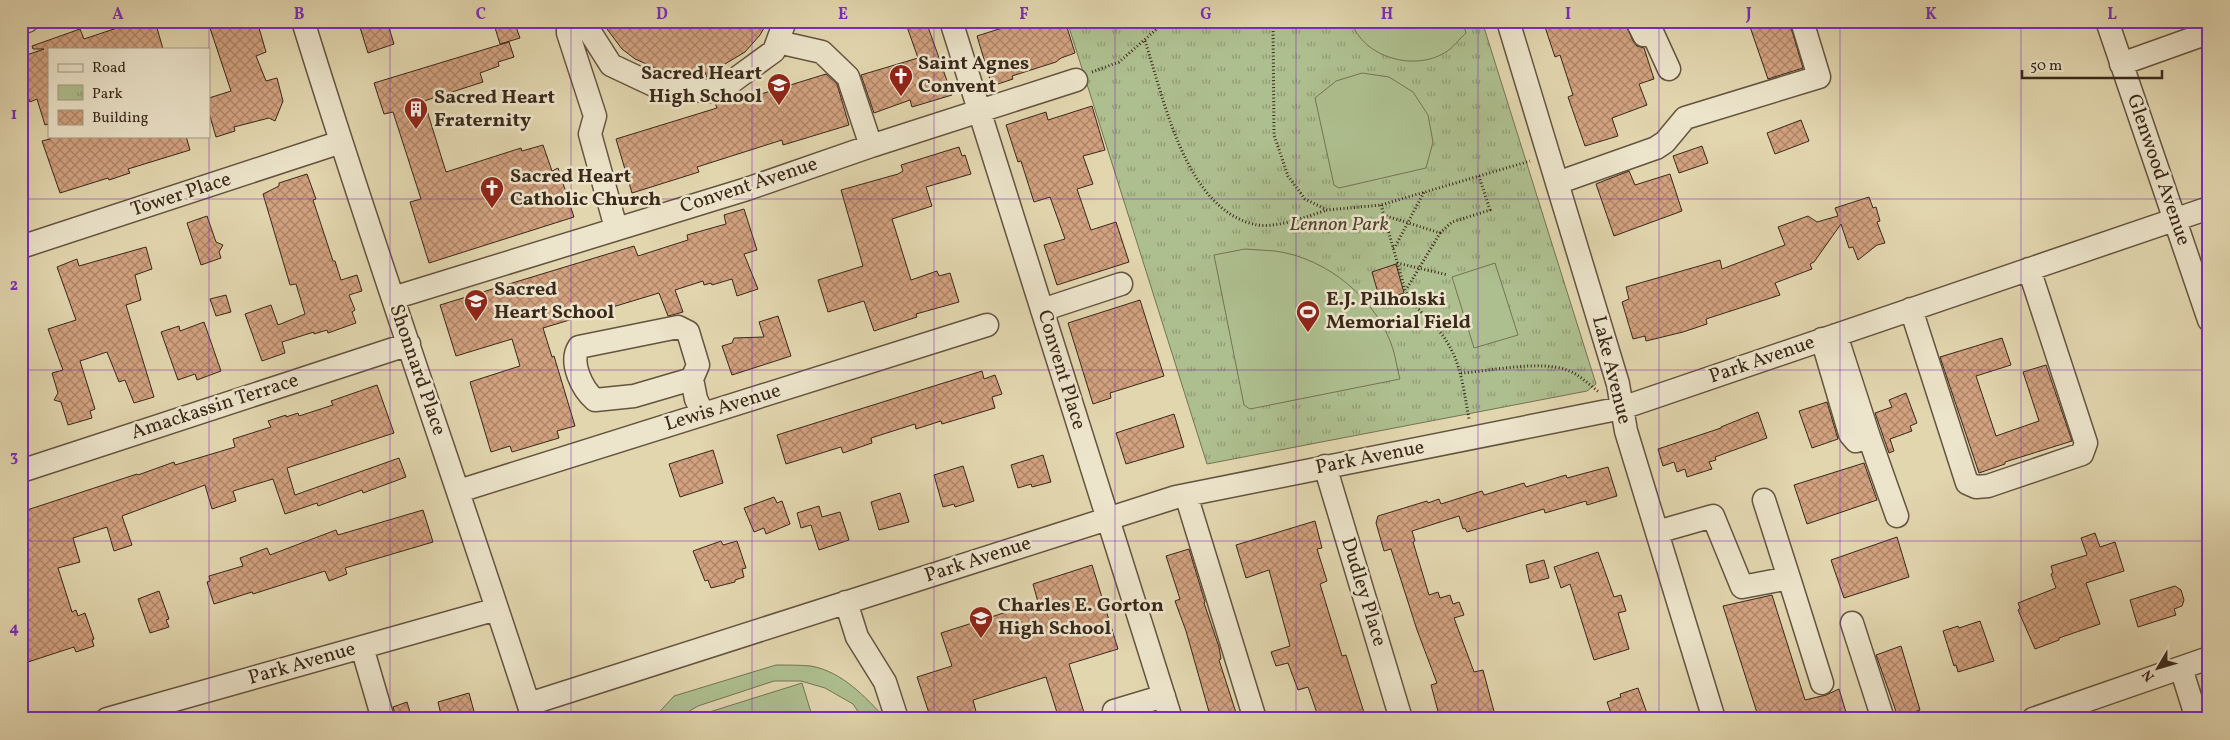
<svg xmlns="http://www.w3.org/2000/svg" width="2230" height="740" font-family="Vollkorn,serif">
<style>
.park{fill:url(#park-tufts);stroke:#747454}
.garden{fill:#aebf8f;stroke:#747454}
.building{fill:url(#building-cross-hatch);stroke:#3a281a}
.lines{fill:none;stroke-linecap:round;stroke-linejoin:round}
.minor-casing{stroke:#64543f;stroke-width:25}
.path{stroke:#3a281a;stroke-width:3;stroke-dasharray:1 2.5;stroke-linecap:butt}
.minor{stroke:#ece4cb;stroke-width:22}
.grid{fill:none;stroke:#7b2cbf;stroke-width:1;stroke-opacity:0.55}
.labels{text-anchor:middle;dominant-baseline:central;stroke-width:5;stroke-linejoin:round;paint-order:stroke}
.poi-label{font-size:20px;font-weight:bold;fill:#3a281a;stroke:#ece4cb;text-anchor:start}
.street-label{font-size:20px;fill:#3a281a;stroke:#ece4cb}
.park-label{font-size:20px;font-style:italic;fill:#514631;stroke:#ece4cb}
.neatline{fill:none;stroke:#7b2cbf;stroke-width:2}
.grid-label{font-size:16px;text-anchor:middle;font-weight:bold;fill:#7b2cbf}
</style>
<defs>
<pattern id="park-tufts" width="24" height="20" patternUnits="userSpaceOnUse" patternTransform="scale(1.25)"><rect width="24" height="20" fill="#aebf8f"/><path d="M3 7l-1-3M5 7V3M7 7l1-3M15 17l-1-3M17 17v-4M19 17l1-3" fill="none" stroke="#8f9b74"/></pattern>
<pattern id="building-cross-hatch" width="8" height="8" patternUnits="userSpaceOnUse" patternTransform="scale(1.25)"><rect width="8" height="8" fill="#d2a17f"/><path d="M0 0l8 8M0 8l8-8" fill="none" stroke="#ab8367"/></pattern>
</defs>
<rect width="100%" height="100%" fill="#e2d6af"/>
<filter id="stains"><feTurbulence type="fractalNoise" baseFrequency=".004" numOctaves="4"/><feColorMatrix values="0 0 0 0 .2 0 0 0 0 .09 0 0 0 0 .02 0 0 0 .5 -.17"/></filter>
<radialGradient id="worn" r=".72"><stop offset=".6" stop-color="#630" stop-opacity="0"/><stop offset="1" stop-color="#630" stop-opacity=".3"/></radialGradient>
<path class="park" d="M1067,21H1482L1596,384L1587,391L1207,464Z"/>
<path class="garden" d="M1351,21H1462L1466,33C1459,39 1453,48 1446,52C1415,72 1363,58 1351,21Z
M1362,73L1389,77L1413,92L1428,115L1433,142L1426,168L1339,188L1334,185L1315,98L1336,81Z
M1245,249C1255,250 1265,250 1275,251C1327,258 1377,299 1393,349C1396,359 1397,369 1400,379L1250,409L1244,405L1214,255Z
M1495,263L1518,335L1474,348L1452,277Z
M776,665C787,665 800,665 811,666C843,672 865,697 886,719H863L853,704L825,688L801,681H774L698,706L676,719H653L674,696Z
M802,683L813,719H687Z"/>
<path class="building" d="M138,21H155L163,49H49V124L45,125L37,99L30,102L26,93L21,79V57L44,49H33L32,46L80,29L84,39Z
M232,21H257L266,52L256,56L266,81L277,78L283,101L275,121L269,118L234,127L235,131L216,137L209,113V98L231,91L210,28Z
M358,21H387L394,44L368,53Z
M493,21H514L520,38L500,44Z
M601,21H768L760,35L745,52L720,67L722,73L715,79L707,78L705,72L686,73L658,69L635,59L622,49Z
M905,21H926L952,95L912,107L910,100L874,113L861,75L918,58Z
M1024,21H1065L1075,53L1061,58L1056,62L1012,76L1013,79L992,86L977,36Z
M1543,21H1624L1633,41L1637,46L1644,48L1654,79L1639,84L1647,105L1612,118L1618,136L1585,146L1568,97L1573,95L1560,55L1555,57Z
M1748,21H1789L1803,68L1768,79Z
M509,42L514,57L498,62L499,66L480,73L483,82L424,101L446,172L521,148L522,151L543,145L552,171L558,168L574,217L429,263L410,202L421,199L393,112L384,114L374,83Z
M826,74L837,84L849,125L783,145L782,140L697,167L699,172L632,193L616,139L717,108L715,103L722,98H730L732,103Z
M1092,106L1105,150L1083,156L1093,184L1077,189L1091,230L1116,222L1129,262L1057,285L1044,245L1065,239L1050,197L1034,202L1021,161L1018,162L1006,125L1046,112L1048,120Z
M1801,120L1809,141L1775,154L1767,133Z
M49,136H186L190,150L128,169L130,173L109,180L108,178L60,193L42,141L50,139Z
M1702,146L1708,163L1679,173L1673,156Z
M959,147L962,156L965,155L971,174L926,187L932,206L892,219L911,280L937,271L939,276L950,273L959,302L916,314L917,317L874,331L864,301L828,312L818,280L863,266L841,190L898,174L903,171L901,165Z
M1629,171L1635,185L1670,174L1682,211L1614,236L1596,184Z
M307,174L316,199L313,200L333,261H335L341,280L357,275L362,291L349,295L355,310L352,312L356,323L328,333L327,330L314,334V332L282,342L285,353L262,361L245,314L271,305L278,325L305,314L296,284L290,285L263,194L279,186V183Z
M1869,197L1873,208L1876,207L1880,221L1877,222L1885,243L1877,245L1858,260L1853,247L1849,248L1841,224L1814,262L1810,264L1812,269L1775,283L1780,295L1706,319L1707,324L1683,332L1646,341L1645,336L1633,339L1622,302L1629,299L1626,287L1720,260L1722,269L1785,245L1778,227L1808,216L1817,222L1838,216L1835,208Z
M744,209L757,250L744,254L758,289L737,296L732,279L712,285L711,283L704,285L703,281L675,290L683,312L676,314L668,316L659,293L543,328L552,357L554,356L575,426L557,431L559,438L512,452L510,446L491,452L470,382L520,366L512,339L456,356L440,305L634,246L638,256L688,240L687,235L726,224L724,215Z
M207,216L216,242L223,245L219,252L221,258L201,265L187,223Z
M146,247L152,269L135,275L141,300L126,305L154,397L134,403L125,380L119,382L107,352L80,361L95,409L90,411L92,418L68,425L61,402L54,400L58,393L52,373L63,370L48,329L76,320L57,267L77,259L79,266Z
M1396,264L1404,293L1380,300L1372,272Z
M226,295L231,312L216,316L210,299Z
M1140,300L1164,376L1110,393L1111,398L1093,404L1068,323Z
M778,316L791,356L732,375L722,346L732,343L734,338L764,337L759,322Z
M204,322L221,371L197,380L195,374L178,380L161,332L179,326L180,331Z
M2002,338L2011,365L1976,376L1996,436L2039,421L2023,372L2046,365L2072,441L2005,462V464L1979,473L1940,357Z
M982,371L984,379L995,375L1002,394L992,397L995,408L942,424L941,421L916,429L915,424L871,438L872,443L843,453L841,447L786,464L777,435Z
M377,385L394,433L287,468L295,495L399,458L406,477L363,493L362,490L318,506L317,503L285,514L273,479L233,491L236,501L212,509L205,485L122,516L132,545L114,551L107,527L73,538L80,562L58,568L72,612L76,610L78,616L85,613L94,639L92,640L94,646L76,652L74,647L28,662L21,642V530L27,529L21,512L137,474L138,475L174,462L175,465L235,447L233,439L271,427L268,421L286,415V417L298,413L299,416L333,405L331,401Z
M1906,393L1917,423L1910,426L1912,431L1890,439L1894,451L1889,453L1875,413L1892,407L1889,400Z
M1827,402L1838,439L1812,448L1799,411Z
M1758,412L1767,438L1715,457L1716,460L1709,462L1712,469L1687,477L1685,469L1677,472L1674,462L1663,466L1658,449L1721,428V427Z
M1174,414L1184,447L1126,464L1116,433Z
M713,450L723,483L680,497L669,464Z
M1043,455L1051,482L1032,487L1031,484L1018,488L1011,465Z
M1864,463L1877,500L1807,524L1794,485Z
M963,466L974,501L955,507L954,504L943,507L934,475Z
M1608,467L1617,496L1587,505L1586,501L1545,513L1544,509L1467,532L1465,528L1463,529L1459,516L1412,531L1415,541L1413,542L1429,595L1438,592L1440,598L1450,595L1453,604L1459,602L1464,615L1454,618L1474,672L1483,670L1496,719H1440L1431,685L1437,683L1417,630L1391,549L1384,551L1376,523L1378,516L1427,501L1428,503L1439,499L1441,504L1482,491L1484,495L1524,483L1526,487L1566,475L1567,478Z
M900,493L909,522L879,530L871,502Z
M774,497L777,503L782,501L790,524L766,534L764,528L754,532L744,508Z
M819,506L822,517L840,512L849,540L819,550L811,525L801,528L797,513Z
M423,510L433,542L345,568L347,574L329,581L325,571L253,594L252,592L214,604L207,582L210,581L209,576L243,566L240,558L267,548L270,555L336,530L338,535Z
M1315,521L1322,548L1317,549L1327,581L1320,584L1342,656L1346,655L1366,719H1319L1308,687L1298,690L1288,663L1276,666L1271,652L1290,646L1269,570L1246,578L1236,545Z
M2095,533L2100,547L2115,542L2124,571L2086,583L2100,624L2059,638V640L2035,649L2018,610L2020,608L2018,603L2056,588L2051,574L2053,573L2051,566L2087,555L2081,538Z
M1897,537L1909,577L1844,598L1831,560Z
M721,541L723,545L737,541L746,568L742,569L744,577L735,580V582L711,588L708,580L705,581L693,551Z
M1189,549L1205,602L1204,603L1219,647L1221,659L1219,660L1238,719H1211L1186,631L1175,601L1180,599L1166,556Z
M1598,552L1614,597L1621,595L1626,611L1618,613L1629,649L1594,660L1570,584L1561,588L1554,567Z
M1544,560L1549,578L1530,583L1526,565Z
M1092,565L1118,649L1069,664L1086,719H1059L1046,677L973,700L978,719H931L917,677L952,666L941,633L1038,602L1033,584Z
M2175,586L2181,590L2184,600L2182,606L2174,609L2176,615L2138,627L2130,600Z
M159,591L169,619L166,620L169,627L150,633L138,599Z
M1772,595L1805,700L1826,695L1839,689L1848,719H1759L1723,606Z
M1980,621L1994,661L1958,672L1956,665L1954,666L1943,631L1958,626L1959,628Z
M1901,646L1920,710L1898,717L1876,655Z
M1638,688L1649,719H1613L1607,702L1621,697L1620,694Z
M469,693L476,719H442L438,702Z
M407,702L412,719H397L393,707Z"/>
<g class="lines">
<g class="minor-casing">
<path id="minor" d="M303,21C375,255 458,486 533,718
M568,21V33L595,116L590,134L616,228
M583,21L611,65L662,89L711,91
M951,21L1171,719
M1508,21L1618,384L1626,431L1714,719
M1637,21L1644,35L1653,34L1669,69
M2107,21L2209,320
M21,23L27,21
M778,42L822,52L848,77L871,146
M2121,64L2208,33L2209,35
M726,86L774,51L785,21
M1557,183L1656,148L1665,142L1685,118L1819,77L1802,21
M21,247L341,142
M393,298L747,189L871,146L1076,80
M1911,309L1967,483L1976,487L1988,486L2082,454L2086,443L2029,269
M1042,310L1121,284
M1822,339L1850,434L1856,441L1869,437L1836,335
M692,379L634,396L595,400C582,389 569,362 579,347L678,327L688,332L698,365L692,379L696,399L703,414
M1869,437L1897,516
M1325,466L1401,719
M21,471L409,344
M459,491L987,325
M1186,495L1255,719
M1764,500L1789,578
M1657,532L1713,516L1742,587L1789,578L1822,683
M846,602L857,637L885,682L897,719
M1852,623L1883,719
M362,647L383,719
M2181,668L2197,719
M529,704L1176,497L1622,408L2209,208
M107,719L497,609
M1117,719L1114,711L1164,696
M2033,719L2209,658"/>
</g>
<path class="path" d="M1271,21L1273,26L1274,135L1288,176L1305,199L1327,210L1381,205L1530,161
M1145,41C1164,99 1185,207 1253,224C1273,230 1308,216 1327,210
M1092,72L1119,62L1166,21
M1381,205L1405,290C1413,307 1428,317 1440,332C1461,358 1463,387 1469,419
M1383,215L1440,233L1406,290
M1440,233L1452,222L1490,210L1479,176
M1393,248L1395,247L1424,192
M1397,263L1448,275
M1461,373C1491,371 1539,360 1567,370C1579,374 1588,384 1599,392"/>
<use href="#minor" class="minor"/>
</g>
<path class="grid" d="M209,21V49M390,21V719M571,21V719M752,21V719M934,21V719M1115,21V719M1296,21V719M1478,21V719M1659,21V719M1840,21V719M2021,21V719M209,49V136M209,136V719M21,199H2209M21,370H2209M21,541H2209"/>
<defs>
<g id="church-pin" transform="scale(1.25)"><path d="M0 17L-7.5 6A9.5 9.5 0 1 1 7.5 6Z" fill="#8f2418" stroke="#ece4cb"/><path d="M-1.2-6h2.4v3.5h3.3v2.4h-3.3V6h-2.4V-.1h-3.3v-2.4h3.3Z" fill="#fff"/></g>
<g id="school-pin" transform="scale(1.25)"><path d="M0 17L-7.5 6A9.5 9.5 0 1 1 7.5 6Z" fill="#8f2418" stroke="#ece4cb"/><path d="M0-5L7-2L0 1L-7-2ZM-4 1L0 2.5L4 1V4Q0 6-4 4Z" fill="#fff"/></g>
<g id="building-pin" transform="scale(1.25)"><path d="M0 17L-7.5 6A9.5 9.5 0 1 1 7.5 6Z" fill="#8f2418" stroke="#ece4cb"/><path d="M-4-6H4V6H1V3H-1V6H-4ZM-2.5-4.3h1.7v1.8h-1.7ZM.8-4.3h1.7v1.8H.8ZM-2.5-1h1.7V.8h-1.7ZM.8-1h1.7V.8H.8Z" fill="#fff"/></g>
<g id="stadium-pin" transform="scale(1.25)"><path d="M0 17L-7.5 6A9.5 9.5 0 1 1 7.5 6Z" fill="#8f2418" stroke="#ece4cb"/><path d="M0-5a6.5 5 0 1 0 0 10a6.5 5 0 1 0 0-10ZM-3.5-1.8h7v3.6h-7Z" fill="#fff"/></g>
</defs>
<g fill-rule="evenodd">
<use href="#church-pin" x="901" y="76"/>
<use href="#school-pin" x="779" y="85"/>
<use href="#building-pin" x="416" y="109"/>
<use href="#church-pin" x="492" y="188"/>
<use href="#school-pin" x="476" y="301"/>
<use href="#stadium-pin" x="1308" y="312"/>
<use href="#school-pin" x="981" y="618"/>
</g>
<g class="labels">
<g class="poi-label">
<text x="918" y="64">Saint Agnes<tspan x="918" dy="23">Convent</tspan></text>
<text x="762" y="74" text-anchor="end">Sacred Heart<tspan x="762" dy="23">High School</tspan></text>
<text x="434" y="98">Sacred Heart<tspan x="434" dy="23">Fraternity</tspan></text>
<text x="510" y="177">Sacred Heart<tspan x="510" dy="23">Catholic Church</tspan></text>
<text x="494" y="290">Sacred<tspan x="494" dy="23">Heart School</tspan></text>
<text x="1326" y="300">E.J. Pilholski<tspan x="1326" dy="23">Memorial Field</tspan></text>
<text x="998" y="606">Charles E. Gorton<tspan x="998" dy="23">High School</tspan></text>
</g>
<g class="street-label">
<text transform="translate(2158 170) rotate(71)">Glenwood Avenue</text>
<text transform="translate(749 186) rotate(-18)">Convent Avenue</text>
<text transform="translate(181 195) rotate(-18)">Tower Place</text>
<text transform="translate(1762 360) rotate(-19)">Park Avenue</text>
<text transform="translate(417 370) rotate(71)">Shonnard Place</text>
<text transform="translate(1061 370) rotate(73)">Convent Place</text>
<text transform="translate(1611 370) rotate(76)">Lake Avenue</text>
<text transform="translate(215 407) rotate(-18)">Amackassin Terrace</text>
<text transform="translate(723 408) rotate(-17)">Lewis Avenue</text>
<text transform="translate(1370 458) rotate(-11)">Park Avenue</text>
<text transform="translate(978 560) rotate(-18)">Park Avenue</text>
<text transform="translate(1363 592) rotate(73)">Dudley Place</text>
<text transform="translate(302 664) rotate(-16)">Park Avenue</text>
</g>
<g class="park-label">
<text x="1339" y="225">Lennon Park</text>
</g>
</g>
<rect width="2230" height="740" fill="none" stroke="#e2d6af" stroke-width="55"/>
<rect x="48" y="48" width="162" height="90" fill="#ece4cb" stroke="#a59984"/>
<rect x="58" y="64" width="25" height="8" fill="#ece4cb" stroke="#a59984"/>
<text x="92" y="72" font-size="15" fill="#3a281a">Road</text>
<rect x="58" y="85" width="25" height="15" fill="url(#park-tufts)" stroke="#a59984"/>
<text x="92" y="98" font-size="15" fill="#3a281a">Park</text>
<rect x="58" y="110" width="25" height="15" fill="url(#building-cross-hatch)" stroke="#a59984"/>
<text x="92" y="122" font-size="15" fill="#3a281a">Building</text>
<g transform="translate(2158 668) rotate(232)" stroke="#ece4cb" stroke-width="4" paint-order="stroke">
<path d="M0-4L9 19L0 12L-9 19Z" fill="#3a281a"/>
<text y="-8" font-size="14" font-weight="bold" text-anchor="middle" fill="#3a281a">N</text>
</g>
<path d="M2022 70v8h140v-8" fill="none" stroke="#3a281a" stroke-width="2.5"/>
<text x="2030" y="70" font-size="15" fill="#3a281a" stroke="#ece4cb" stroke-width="4" paint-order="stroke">50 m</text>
<rect x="28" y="28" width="2174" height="684" class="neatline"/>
<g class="grid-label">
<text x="118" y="19">A</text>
<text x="299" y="19">B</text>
<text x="481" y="19">C</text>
<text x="662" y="19">D</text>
<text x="843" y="19">E</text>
<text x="1024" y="19">F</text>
<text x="1206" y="19">G</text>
<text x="1387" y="19">H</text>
<text x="1568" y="19">I</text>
<text x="1749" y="19">J</text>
<text x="1931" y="19">K</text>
<text x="2112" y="19">L</text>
<text x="14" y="119">1</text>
<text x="14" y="290">2</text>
<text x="14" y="461">3</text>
<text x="14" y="633">4</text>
</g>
<rect width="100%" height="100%" filter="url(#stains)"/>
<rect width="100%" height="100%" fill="url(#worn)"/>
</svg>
